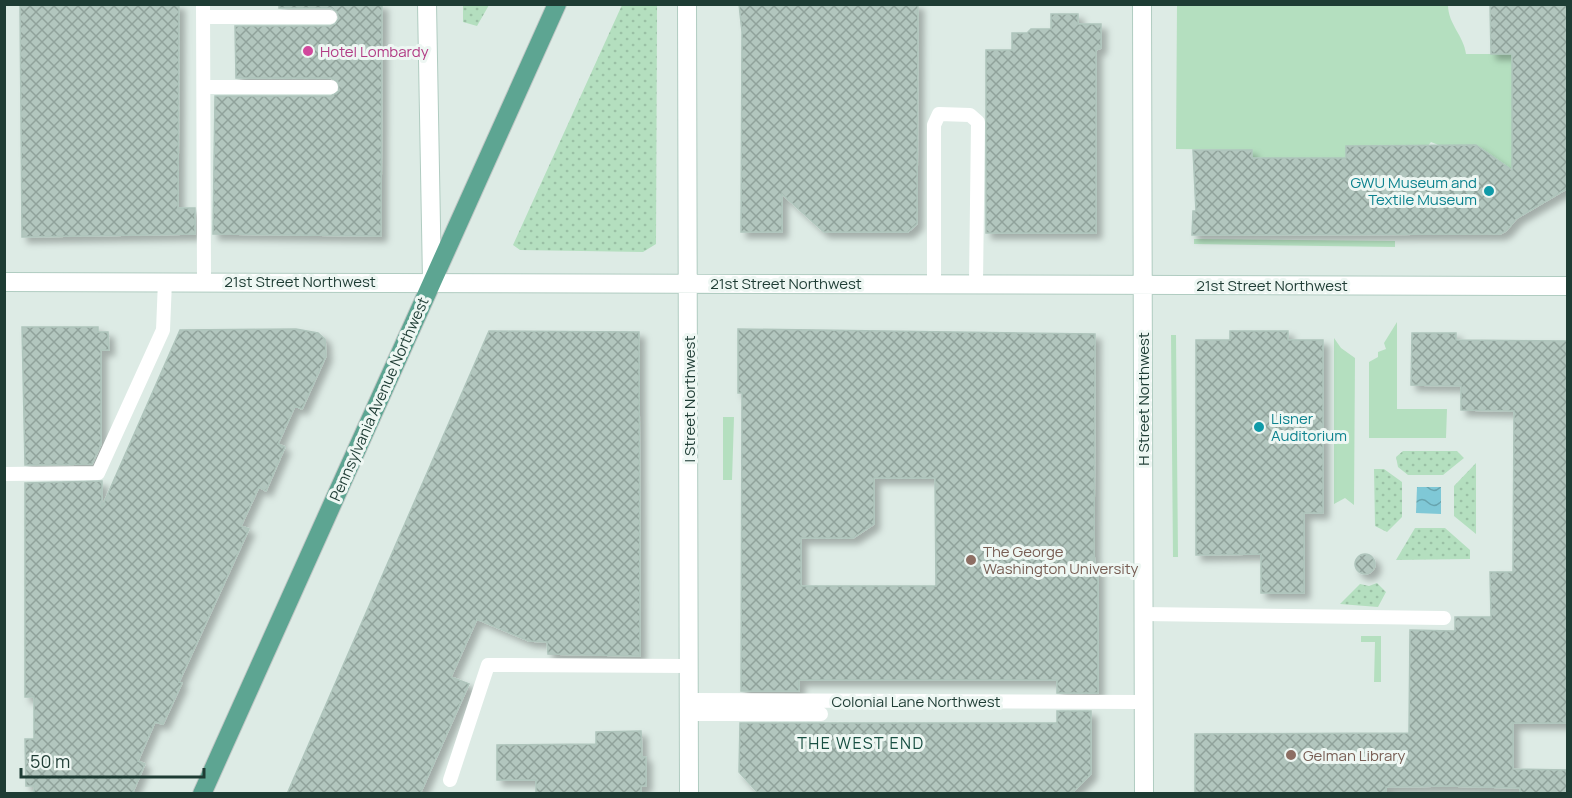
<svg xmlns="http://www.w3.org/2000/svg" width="1572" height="798" font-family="Manrope,sans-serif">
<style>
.green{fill:#b4dfbf}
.park{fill:url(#park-dots)}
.water{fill:url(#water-waves)}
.building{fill:url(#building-cross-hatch);stroke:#afc5bc;stroke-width:1.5;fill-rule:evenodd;filter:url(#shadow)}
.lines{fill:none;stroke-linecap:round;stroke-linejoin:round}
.secondary-casing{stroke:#b0ccc1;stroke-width:20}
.primary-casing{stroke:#c0c8c6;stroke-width:20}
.lane{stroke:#fff;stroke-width:14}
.secondary{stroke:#fff;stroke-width:18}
.primary{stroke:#5da592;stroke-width:18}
.hotel-dot{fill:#d1479c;stroke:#eef7f3;stroke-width:2}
.culture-dot{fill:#0f9aa8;stroke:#eef7f3;stroke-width:2}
.education-dot{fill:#8d6e63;stroke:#eef7f3;stroke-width:2}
.labels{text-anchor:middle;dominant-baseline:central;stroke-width:6;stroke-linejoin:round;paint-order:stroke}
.hotel-label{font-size:15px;fill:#b23c85;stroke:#eef7f3;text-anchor:start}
.culture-label{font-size:15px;fill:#0d838f;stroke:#eef7f3;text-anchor:end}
.street-label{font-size:15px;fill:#1e3c34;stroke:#eef7f3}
.education-label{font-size:15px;fill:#785e54;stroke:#eef7f3;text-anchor:start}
.neighbourhood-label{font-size:16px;letter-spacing:1.5px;fill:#184f42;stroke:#eef7f3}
</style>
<defs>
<pattern id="park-dots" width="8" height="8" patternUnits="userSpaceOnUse" patternTransform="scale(1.5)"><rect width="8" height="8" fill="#b4dfbf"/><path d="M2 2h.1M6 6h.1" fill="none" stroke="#9ac0a5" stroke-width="1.8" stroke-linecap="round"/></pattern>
<pattern id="water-waves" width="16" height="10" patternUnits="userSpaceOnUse" patternTransform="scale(1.5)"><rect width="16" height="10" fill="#7fc8d6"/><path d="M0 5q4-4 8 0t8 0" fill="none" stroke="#67a4ae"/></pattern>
<pattern id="building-cross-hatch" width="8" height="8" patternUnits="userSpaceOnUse" patternTransform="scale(1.5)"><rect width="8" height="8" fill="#b2c6be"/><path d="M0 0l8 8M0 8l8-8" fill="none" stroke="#90a29b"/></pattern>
<filter id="shadow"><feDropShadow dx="5.5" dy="5.5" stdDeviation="3" flood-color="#0004"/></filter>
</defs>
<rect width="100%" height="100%" fill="#ddebe5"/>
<path class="green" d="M1177,5H1448C1448,24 1464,36 1466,54H1512V177L1476,145L1441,146L1431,142L1427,147L1346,146V158H1252L1251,150L1176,149Z
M1194,239L1395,241V247L1194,244Z
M1397,322V409H1447L1446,438H1369V362L1378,357V352L1386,349L1384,343Z
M1171,335H1176L1178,557H1173Z
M1334,338L1341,348L1355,358L1354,505L1345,498L1334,504Z
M723,417H734L732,480H723Z
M1361,636H1381V682H1374L1375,642H1361Z"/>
<path class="park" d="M463,5V4L489,5L477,26L463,22Z
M622,5H657L656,244L643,252L520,250L513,245Z
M1403,451H1457L1464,458L1443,475H1408L1398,467L1396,457Z
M1476,463V534L1454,516V486Z
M1374,469H1384L1402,482V517L1387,532L1375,526Z
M1415,528H1445L1470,550V559L1396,560Z
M1377,583L1386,592L1378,607L1340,604L1360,584L1369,586Z"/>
<path class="water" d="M1417,487H1441V514L1416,513Z"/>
<path class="building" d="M20,4H179L178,208H195V234L22,237Z
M279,4H382L381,236L213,234L215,96H331L339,91L338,82L331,78H236L235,26H330L335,24L339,18L337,12L331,8H279Z
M739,4H918L917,224L908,232H824L782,194V232H741L742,32Z
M1490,4H1568V188L1517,218L1506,231L1500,234L1192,235L1193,211H1196L1193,150H1252V158H1346V146L1476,145L1512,170V54H1491Z
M1051,14H1078V24H1101V48L1096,50V233H986V50H1012V33H1027L1031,29H1051Z
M22,327H98V332H108L109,350H101V444L92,464L25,465Z
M296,329L318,333L325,339L326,356L302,409L295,406L278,444L285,447L266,491L259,487L241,526L249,529L179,682L182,683L163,724L155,722L138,761L145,764L132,794H34V786H26L25,739H34V697H25V483L102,481V507L180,330Z
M738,329L1095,334L1094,553L1095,568H1098V693H1057V680H799V691H741L742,393H738ZM874,478H935L936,586H801V538H853L874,524Z
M489,331L639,332L640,656L548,654L547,642L529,641L477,619L451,677L469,684L420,794H287Z
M1230,331H1288V340H1323V513H1304V593H1261V554L1196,555V340H1230Z
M1412,333H1456V340L1568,341V723H1513V769L1568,770V794H1520V788L1448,786L1386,787V794H1195V734L1409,733L1410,630L1455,631V617H1491L1490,572H1513L1514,411L1461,410V386L1411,385Z
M1355 564a10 10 0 1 1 20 0a10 10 0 1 1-20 0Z
M1057,711H1091V774L1071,794H759L739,772L740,723H1057Z
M641,731L642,757H646V786H641V794H536V780H497V745L596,744V732Z"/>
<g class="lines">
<g class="secondary-casing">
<path id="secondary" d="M427,4L432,281
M687,4L689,794
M1142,4L1144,794
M4,282L1568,286"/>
</g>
<g class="primary-casing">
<path id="primary" d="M202,794L557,4"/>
</g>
<path class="lane" d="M203,4L204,281
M203,17H330
M204,87H331
M934,283V125L939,114L970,115L978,122L976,283
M4,474L98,473L163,330L165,281
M1143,614L1444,618
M689,700L1143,702
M688,714H821
M450,780L488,665L689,666"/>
<use href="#secondary" class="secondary"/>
<use href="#primary" class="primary"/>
</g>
<circle class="hotel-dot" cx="308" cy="51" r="6"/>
<g class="culture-dot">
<circle cx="1489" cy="191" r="6"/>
<circle cx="1259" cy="427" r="6"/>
</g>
<g class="education-dot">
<circle cx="971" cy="560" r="6"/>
<circle cx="1291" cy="755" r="6"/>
</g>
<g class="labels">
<g class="hotel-label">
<text x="320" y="51">Hotel Lombardy</text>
</g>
<g class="culture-label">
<text x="1477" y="182">GWU Museum and<tspan x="1477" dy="17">Textile Museum</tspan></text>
<text x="1271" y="418" text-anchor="start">Lisner<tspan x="1271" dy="17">Auditorium</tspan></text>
</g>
<g class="street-label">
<text x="300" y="281">21st Street Northwest</text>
<text x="786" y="283">21st Street Northwest</text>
<text x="1272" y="285">21st Street Northwest</text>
<text transform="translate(379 399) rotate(-66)">Pennsylvania Avenue Northwest</text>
<text transform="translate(689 399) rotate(-90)">I Street Northwest</text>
<text transform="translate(1143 399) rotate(-90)">H Street Northwest</text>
<text x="916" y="701">Colonial Lane Northwest</text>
</g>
<g class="education-label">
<text x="983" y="551">The George<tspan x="983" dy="17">Washington University</tspan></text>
<text x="1303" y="755">Gelman Library</text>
</g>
<g class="neighbourhood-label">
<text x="861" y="743">THE WEST END</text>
</g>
</g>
<rect width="1572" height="798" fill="none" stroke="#1e3c34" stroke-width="12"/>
<path d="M21 768v9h183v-9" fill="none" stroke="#1e3c34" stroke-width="3"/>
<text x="30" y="768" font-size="18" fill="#1e3c34" stroke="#eef7f3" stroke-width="4.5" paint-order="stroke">50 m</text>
</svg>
